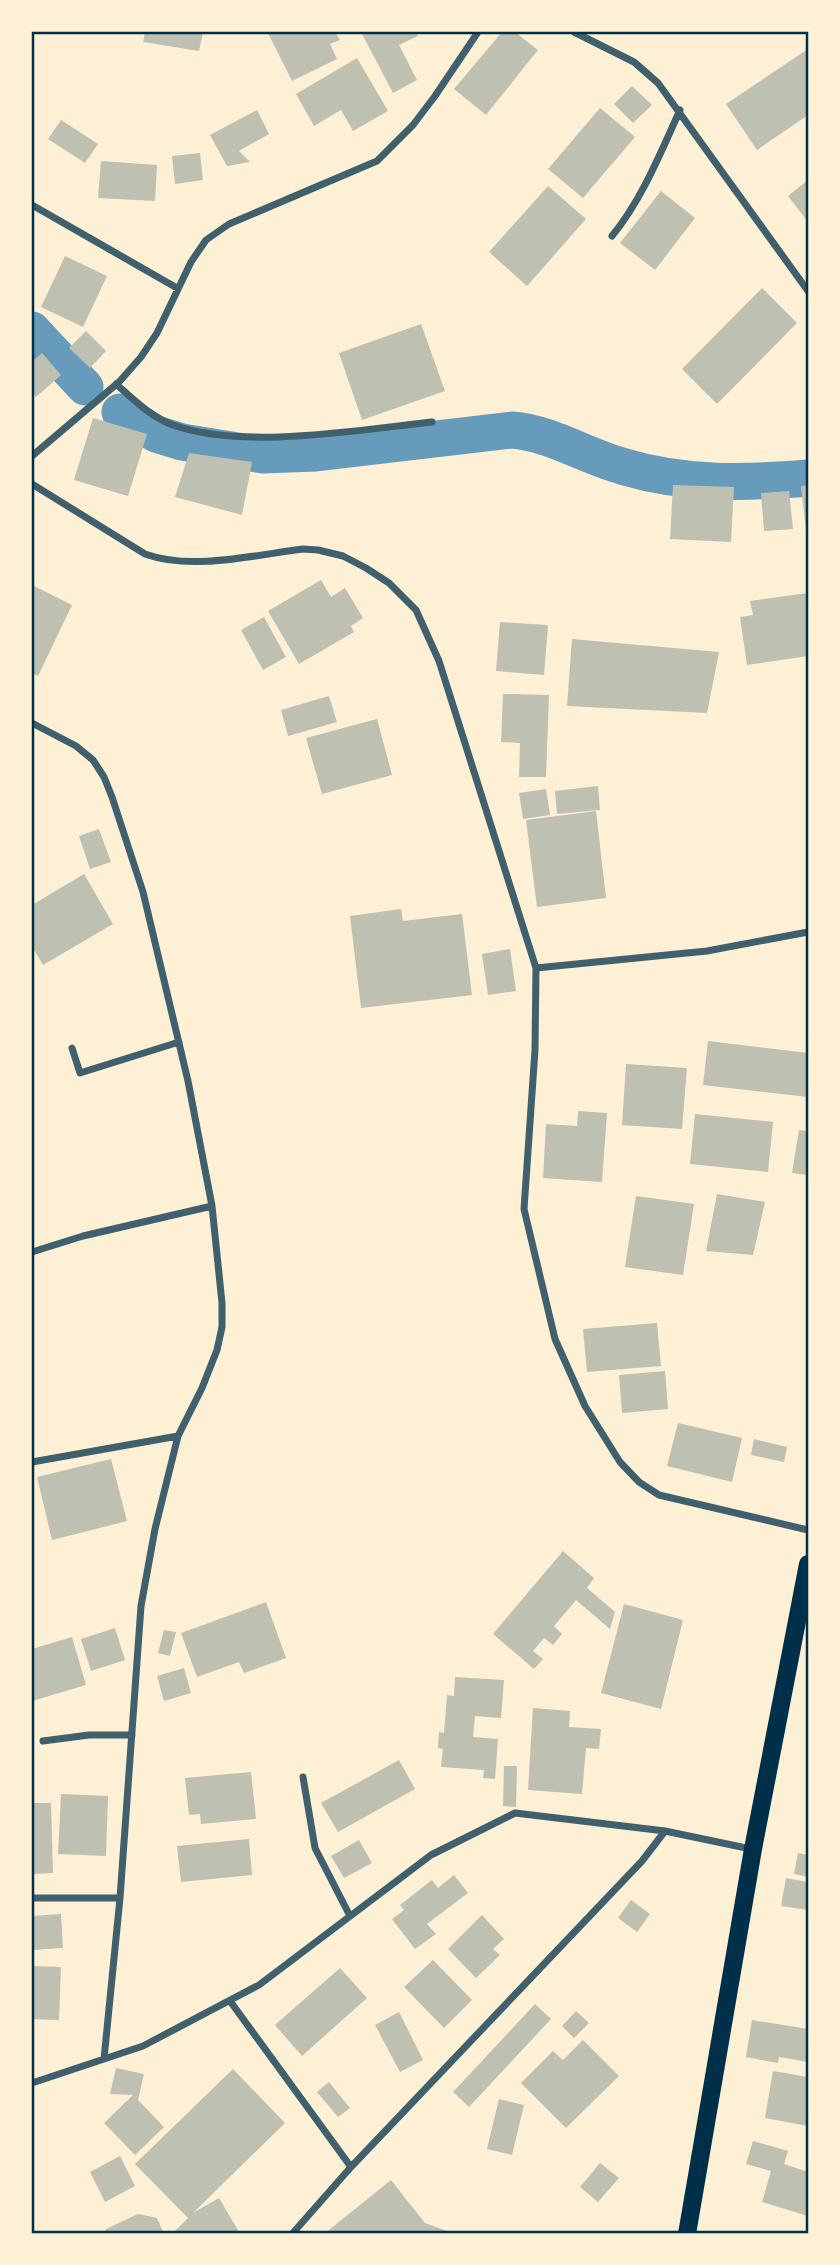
<svg xmlns="http://www.w3.org/2000/svg" width="840" height="2265" font-family="'Open Sans',sans-serif">
<style>
.lines{fill:none;stroke-linecap:round;stroke-linejoin:round}
.canal{stroke:#669bbc;stroke-width:37}
.building{fill:#bec0b2}
.minor{stroke:#3f606c;stroke-width:7}
.primary{stroke:#003049;stroke-width:18}
.neatline{fill:none;stroke:#003049;stroke-width:2.5}
</style>
<rect width="100%" height="100%" fill="#fdf0d5"/>
<g class="lines">
<path class="canal" d="M32,330L85,387
M120,412L156,434L182,442L263,455L316,453L512,430C551,433 587,457 625,467C685,485 747,483 808,478"/>
</g>
<path class="building" d="M145,32H203L199,51L143,42Z
M271,32H335L340,40L330,44L337,59L292,81L268,33Z
M361,32H415L418,36L399,45L417,80L393,93Z
M502,32H515L538,50L486,115L454,89Z
M808,49V115L757,150L726,104Z
M357,58L388,111L353,131L341,110L314,126L296,94Z
M632,86L652,105L633,123L614,104Z
M600,108L635,137L583,198L548,169Z
M257,110L269,134L239,151L250,162L227,166L210,135Z
M61,120L98,144L85,163L48,139Z
M200,153L203,180L175,184L172,156Z
M101,161L157,165L155,201L98,198Z
M808,180V222L788,196Z
M548,186L586,219L527,286L489,252Z
M661,191L695,218L655,270L620,243Z
M65,256L107,276L83,327L41,307Z
M762,288L797,323L717,404L682,369Z
M421,324L445,391L362,420L339,353Z
M86,331L106,351L90,368L69,348Z
M42,353L61,375L36,397L32,392V362Z
M93,418L147,434L128,496L74,480Z
M189,453L252,462L242,515L175,497Z
M673,485L734,487L731,542L670,539Z
M808,485V539H807L801,486Z
M789,491L793,529L764,531L761,493Z
M321,580L331,597L345,588L363,618L351,626L354,632L299,664L268,611Z
M32,585L72,605L38,676L32,673Z
M808,593V656L747,665L740,617L753,615L750,601Z
M264,617L286,657L263,670L241,630Z
M500,622L548,625L544,675L496,671Z
M572,639L719,652L707,713L567,706Z
M503,694L549,695L546,777H519L520,743L501,742Z
M329,696L337,722L288,736L281,710Z
M377,719L392,775L322,794L306,738Z
M598,786L600,810L557,814L555,791Z
M546,789L550,815L523,819L519,793Z
M596,811L606,898L537,907L526,820Z
M99,829L111,862L90,869L79,836Z
M84,874L113,924L43,965L32,946V905Z
M401,909L403,921L462,914L472,995L361,1008L350,916Z
M510,949L516,991L488,995L482,954Z
M708,1041L808,1053V1097L703,1085Z
M626,1064L687,1068L682,1129L622,1125Z
M578,1111L607,1113L602,1182L543,1178L546,1124L577,1126Z
M695,1114L773,1122L768,1172L690,1164Z
M799,1130L808,1131V1175L792,1173Z
M717,1194L765,1202L753,1255L706,1251Z
M636,1196L694,1204L683,1275L625,1267Z
M657,1323L661,1366L587,1372L583,1329Z
M665,1371L668,1409L622,1413L619,1375Z
M678,1423L742,1438L732,1482L667,1466Z
M754,1439L787,1447L784,1462L751,1455Z
M111,1459L127,1521L52,1540L37,1477Z
M563,1551L594,1578L587,1588L615,1612L610,1629L576,1600L554,1626L562,1634L553,1645L544,1638L533,1651L543,1659L534,1669L493,1634Z
M266,1602L286,1658L244,1673L239,1662L197,1677L181,1633Z
M624,1604L683,1620L661,1709L601,1693Z
M115,1628L125,1660L91,1671L81,1639Z
M164,1630L176,1632L170,1656L158,1653Z
M72,1637L86,1685L32,1701V1649Z
M184,1668L191,1693L164,1701L157,1676Z
M455,1677L504,1680L501,1718L475,1716L473,1737L498,1739L495,1779L483,1778L484,1770L441,1767L443,1749L438,1748L439,1732L444,1733L447,1695L454,1696Z
M533,1708L570,1711L569,1727L601,1729L599,1749L586,1748L582,1794L528,1790Z
M399,1760L415,1789L338,1832L321,1803Z
M504,1766H517L516,1807L503,1806Z
M251,1772L256,1819L201,1824L200,1814L189,1815L185,1778Z
M61,1794L108,1796L106,1856L58,1854Z
M32,1803H51L53,1873L32,1874Z
M249,1839L252,1875L181,1882L177,1846Z
M359,1840L372,1863L344,1878L331,1856Z
M798,1853L808,1855V1877L794,1874Z
M454,1875L468,1893L427,1924L436,1934L415,1949L392,1919L404,1910L400,1905L432,1880L438,1888Z
M786,1878L808,1882V1910L781,1906Z
M631,1900L650,1914L637,1932L618,1918Z
M61,1914L63,1948L32,1950V1916Z
M482,1915L504,1939L493,1949L500,1955L476,1978L448,1949Z
M433,1960L472,2000L444,2028L404,1987Z
M32,1966L61,1967L59,2020L32,2019Z
M340,1968L367,1998L302,2056L275,2025Z
M535,2004L551,2019L469,2107L453,2092Z
M576,2011L589,2023L574,2038L562,2026Z
M399,2012L423,2060L400,2072L375,2025Z
M752,2020L808,2029V2062L779,2057L778,2063L746,2057Z
M583,2040L619,2076L566,2128L521,2083L553,2051L563,2060Z
M116,2068L144,2074L138,2100L164,2127L135,2155L104,2123L133,2095L110,2094Z
M233,2069L285,2123L193,2213L219,2198L239,2232L172,2234L188,2218L135,2164Z
M773,2071L808,2077V2126L765,2118Z
M329,2082L350,2108L338,2117L317,2092Z
M499,2099L524,2105L512,2155L487,2149Z
M753,2141L788,2151L784,2164L808,2172V2216L762,2202L771,2171L746,2164Z
M120,2156L135,2186L105,2202L90,2172Z
M600,2163L619,2178L598,2202L580,2187Z
M391,2180L425,2223L455,2234H324Z
M138,2214L157,2218L164,2234H105L106,2229Z"/>
<g class="lines">
<path class="minor" d="M574,32L634,62L658,83L808,291
M32,205L177,288
M612,236C642,199 660,154 680,110
M116,384C134,400 151,417 173,425C244,450 357,430 432,422
M32,456L119,382L141,357L157,333L191,262L206,240L229,224L377,161L413,125L435,96L478,32
M32,484L145,554C192,571 254,555 303,549L318,550L343,556L366,568L389,583L416,610L439,661L536,968L535,1050L524,1209L555,1339L585,1406L620,1462L639,1482L659,1495L808,1530
M32,723L76,746L93,760L104,777L112,797L143,892L188,1081L212,1206L222,1303V1327L217,1350L202,1388L178,1436L155,1529L141,1606L120,1898L104,2059
M536,968L707,951L808,932
M72,1048L80,1073L179,1042
M32,1252L83,1236L212,1206
M32,1462L178,1436
M43,1741L89,1735H132
M303,1777L315,1848L350,1916
M32,1898H120
M230,2001L351,2167
M32,2083L143,2046L259,1985L431,1855L515,1813L665,1831L751,1849
M292,2234L351,2167L642,1861L665,1831"/>
<path class="primary" d="M687,2234L753,1849L808,1564"/>
</g>
<rect width="840" height="2265" fill="none" stroke="#fdf0d5" stroke-width="66"/>
<rect x="33" y="33" width="774" height="2199" class="neatline"/>
</svg>
